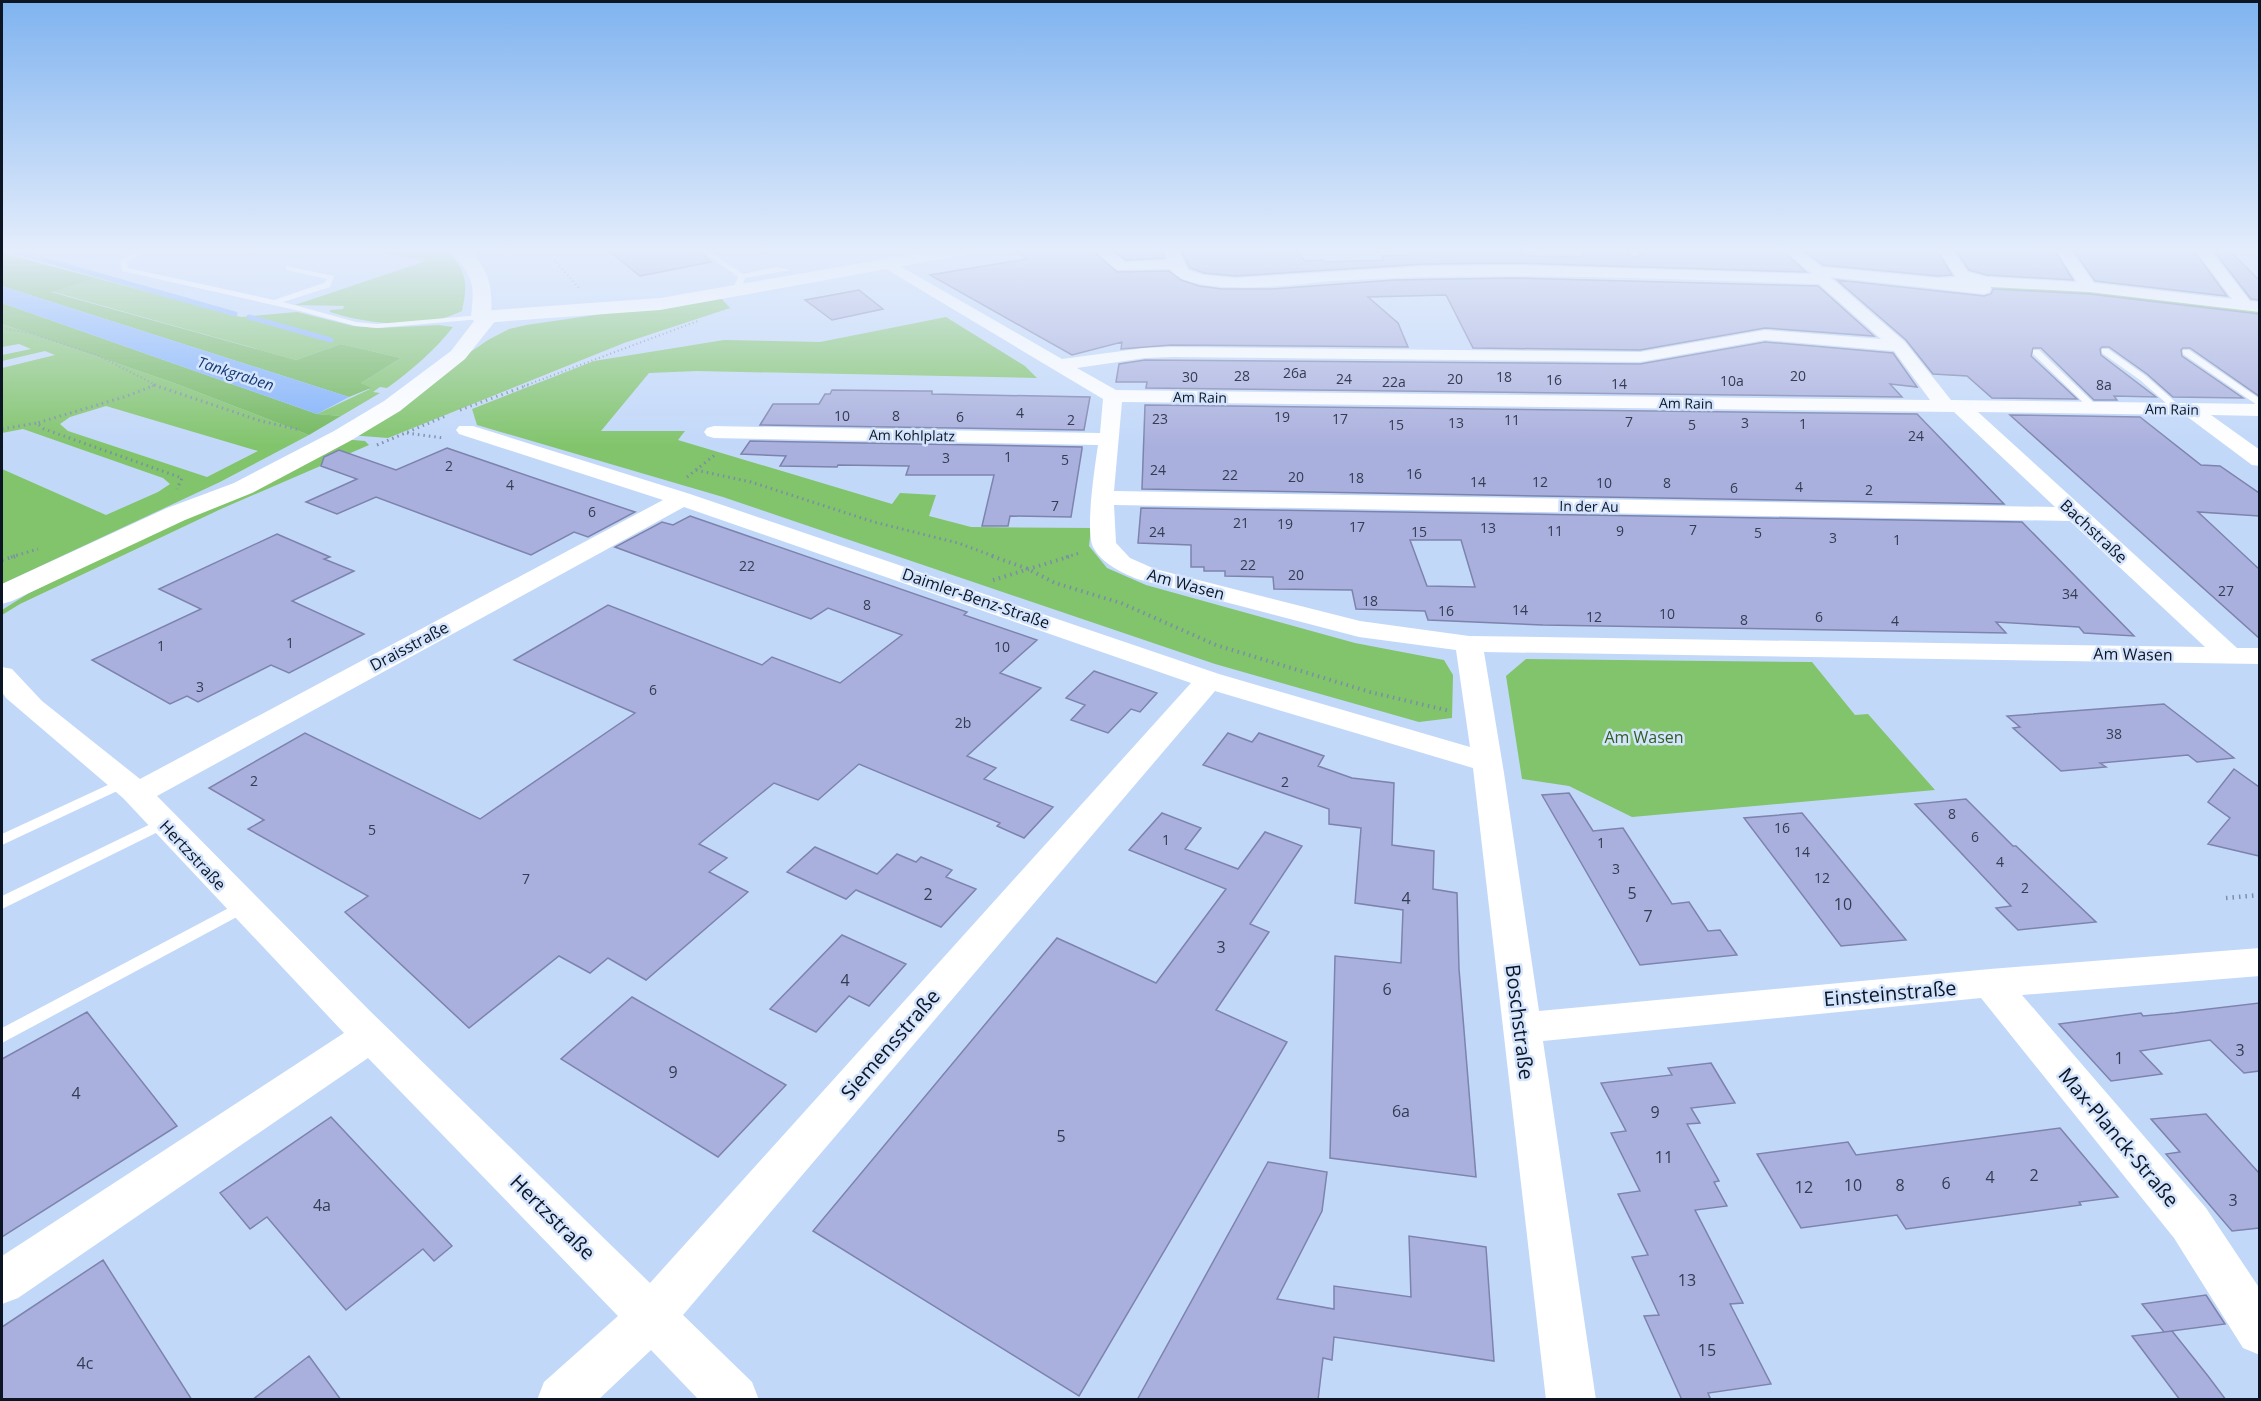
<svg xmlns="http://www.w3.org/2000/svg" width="2261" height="1401" font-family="'Open Sans',sans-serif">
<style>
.green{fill:#81c46b;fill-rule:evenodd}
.forest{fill:#72b85b}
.water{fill:#82b2fa}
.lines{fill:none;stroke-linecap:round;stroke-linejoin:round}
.stream{stroke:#82b2fa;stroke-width:5}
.building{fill:#aab0dd;stroke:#7d83ad;stroke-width:1.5;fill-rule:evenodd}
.path-far3{stroke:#7d8ea8;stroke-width:2;stroke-dasharray:1 3;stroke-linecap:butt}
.path-far2{stroke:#7d8ea8;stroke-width:3;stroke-dasharray:1.5 4;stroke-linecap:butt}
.path-far1{stroke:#7d8ea8;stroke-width:4;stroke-dasharray:1.5 4.5;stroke-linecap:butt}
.path{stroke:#7d8ea8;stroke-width:4.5;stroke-dasharray:1.5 5;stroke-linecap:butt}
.service{fill:#fff;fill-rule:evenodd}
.minor{fill:#fff;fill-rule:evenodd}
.tertiary{fill:#fff;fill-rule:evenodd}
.secondary{fill:#fff;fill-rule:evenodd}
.labels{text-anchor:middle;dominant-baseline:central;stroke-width:5;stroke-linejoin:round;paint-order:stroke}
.number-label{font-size:14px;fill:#333c52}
.far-street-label{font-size:14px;fill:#0b1523;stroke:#d4e4fd}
.far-water-label{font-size:15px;font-style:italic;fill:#11376f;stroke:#d4e4fd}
.street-label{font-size:16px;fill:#0b1523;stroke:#d4e4fd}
.park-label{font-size:16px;fill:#326022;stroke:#d4e4fd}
.near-number-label{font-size:16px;fill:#333c52}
.near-street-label{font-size:20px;fill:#0b1523;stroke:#d4e4fd}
</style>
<rect width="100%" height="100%" fill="#c2d8f9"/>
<path class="green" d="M368,251H448C467,274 468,282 462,311C423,330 370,325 330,312V310L343,309L344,306L295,305L426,261Z
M96,278L241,317L297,312L353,326L379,328L439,325L453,327C434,351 412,370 387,388L380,387L373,392L380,393L341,416L317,414L370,389L361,383L401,358L341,344L296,360L50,291Z
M1976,286L2081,289L2259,309V323Z
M720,297L730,308L624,343L388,438L349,435L488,340L509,329L526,325Z
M946,317L1025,366L1037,378L697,371L649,373L601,431H685L678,440L892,504L900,493L936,495L929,516L971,527L1091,528L1089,546L1107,568L1146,585L1355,643L1444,660L1453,675L1452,718L1419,722L1215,664L723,497L477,425L472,409L594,361L724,340L820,342Z
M2,324L174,383L309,435L220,482L2,584V469L106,515L158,492L170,484L163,478L23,429L2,433V368L55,355L45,351L2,361V355L31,349L19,344L2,347ZM106,406L258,451L207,477L68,431L60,424L70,417Z
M342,439L365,441L369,445L221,509L20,604L2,615V610L29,593Z
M1526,659L1812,662L1855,715L1868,714L1935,790L1632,817L1569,786L1522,779L1506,676Z"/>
<path class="forest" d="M2,253L96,278L51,292L296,360L341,344L401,358L361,383L371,388L349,397L2,286Z
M2,303L317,414L341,416L309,435L174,383L2,324Z"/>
<path class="water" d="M2,286L349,397L317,414L2,303Z"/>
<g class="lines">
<path class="stream" d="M13,251L235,314
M249,317L331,340"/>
</g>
<path class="building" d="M609,251H700L711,262L640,276Z
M1016,251H1093L1117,272L1169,271L1181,280L1199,286L1222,289H1272L1394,280L1515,278L1818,286L1874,336L1765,328L1640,350L1473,348L1446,295L1368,297L1398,323L1408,347L1171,345L1121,349L1122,342L1072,355L930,275L1027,259Z
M1114,251H1163L1164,258L1126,260Z
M1181,251H1297L1305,261L1323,260L1324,262L1384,260L1381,256L1408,255V251H1522L1523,256L1580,257L1583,255L1582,251H1628L1633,258L1641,255L1639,251H1783L1806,272L1514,263L1424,264L1235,276L1204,273L1190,268Z
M1804,251H1937L1952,275L1938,276L1823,265Z
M1956,251H2055L2073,280L1987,275L1969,270Z
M2074,251H2194L2227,296L2095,281Z
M2214,251H2230L2259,280V300L2251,299Z
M1837,280L1984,296L1991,294L1993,289L2089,294L2259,314V396L2190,348H2183L2181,350L2182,356L2243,398L2173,397L2147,374L2109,347H2102L2100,349L2101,355L2156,397L2114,396L2117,400H2094L2041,348H2033L2031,356L2077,399L1992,398L1967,376L1933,374L1906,340Z
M859,290L883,309L832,320L805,300Z
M1765,342L1893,353L1917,387L1890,384L1902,397L1146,388L1147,382H1116L1119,364L1145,360L1640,364Z
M832,390L922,391H932V394L1090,397L1084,430L760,425L773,404H819L825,394H830Z
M1145,405L1917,414L2004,504L1142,489Z
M2010,415L2140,417L2201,465L2220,466L2259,493V516L2198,512L2259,569V638Z
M750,441L1082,447V449L1071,517L1010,516L1008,526H982L994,475H906L909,466L838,465L837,467L780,466L786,456L741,454Z
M447,448L543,481L635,512L588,537L574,532L531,555L376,497L337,514L306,502L357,479L321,466L324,457L339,450L396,470Z
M1141,508L2022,522L2134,636L2084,633L2079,627L1996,622L2006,633L1543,625L1428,620L1425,611L1356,609L1352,590L1274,589L1273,577L1225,576V571H1204V567H1191V545L1138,543ZM1410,540H1461L1475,587L1427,586Z
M690,516L967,612L964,615L1037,640L1000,673L1041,688L967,756L996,768L984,779L1053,807L1024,838L997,826L1000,823L859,764L818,800L774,783L699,844L727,858L709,872L748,892L646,980L608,958L590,973L559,956L469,1028L345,912L368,896L248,829L264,820L209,788L305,733L480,819L635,713L514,660L608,605L762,665L772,657L840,683L902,635L828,608L811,619L615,547L662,522L673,525Z
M277,534L330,557L324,559L354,571L292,601L364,634L289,673L271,665L198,702L187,696L170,704L92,660L201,609L159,589Z
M1094,671L1157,693L1140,712L1131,709L1108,733L1071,720L1085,705L1066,698Z
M2164,704L2234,758L2197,762L2188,755L2100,763L2106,767L2061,771L2013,728L2020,727L2007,716Z
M1228,733L1252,742L1259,733L1324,756L1318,766L1352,778L1394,783L1392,845L1434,851L1433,889L1457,893L1459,969L1476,1177L1330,1158L1335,956L1401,963L1403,910L1355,903L1361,828L1329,824V809L1203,765Z
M2234,769L2259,787V856L2208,844L2230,818L2208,802Z
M1569,793L1593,831L1623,828L1672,904L1689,902L1708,931L1720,930L1737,955L1640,965L1542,795Z
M1966,799L2013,846H2016L2096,922L2018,930L1996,908L2011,906L1915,804Z
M1162,813L1201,828L1185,849L1238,869L1265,832L1302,846L1250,924L1269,932L1216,1010L1287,1042L1079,1396L813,1231L1057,938L1156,983L1226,889L1129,850Z
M1802,813L1821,836L1906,940L1841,946L1744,818Z
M815,847L877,874L897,854L916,862L921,857L952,870L946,877L976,889L941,927L856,890L846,899L787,872Z
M842,935L906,964L869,1006L849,996L816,1032L770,1009Z
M632,997L786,1085L718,1157L561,1059Z
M2259,1003V1071L2244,1073L2210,1040L2140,1051L2162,1074L2111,1081L2059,1024L2141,1013L2143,1016L2175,1013Z
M87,1012L177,1126L2,1237V1059Z
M1711,1063L1735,1103L1691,1108L1700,1123L1687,1124L1719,1181L1714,1182L1727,1206L1695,1210L1743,1303L1730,1304L1771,1384L1708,1393L1711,1400H1682L1644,1316L1659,1315L1632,1257L1648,1255L1618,1194L1640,1191L1611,1133L1626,1131L1601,1083L1672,1075L1668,1068Z
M2206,1114L2259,1173V1228L2232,1231L2166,1154L2180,1152L2151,1119Z
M331,1117L452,1246L434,1261L423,1249L346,1310L267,1217L250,1229L220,1193Z
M2060,1128L2118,1197L2079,1202L2081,1205L1906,1229L1897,1215L1801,1228L1757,1154L1848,1142L1856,1155Z
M1268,1162L1327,1172L1322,1211L1277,1299L1334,1309V1286L1411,1297L1409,1236L1486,1247L1494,1361L1334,1337L1332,1360L1323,1358L1318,1400H1137Z
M103,1260L192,1400H2V1327Z
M2206,1295L2225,1324L2164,1332L2142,1304Z
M2172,1331L2208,1376L2226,1400H2180L2132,1336Z
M309,1356L341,1400H252Z"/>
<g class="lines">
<path class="path-far3" d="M546,251L579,288
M2,328L29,333L97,355L158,386
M152,386L155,385
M524,386L698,321"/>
<path class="path-far2" d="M154,385L261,421L300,430
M155,385L127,396L37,423L44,429L182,478L177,489
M460,410L528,385
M2,429L37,423
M407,433L444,438
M377,445L448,415
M696,470L751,482L874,522L958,543L996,557
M687,477L716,454
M11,557L38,549
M1066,557L1080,553"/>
<path class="path-far1" d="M992,556L1028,569L1055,583L1121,603L1216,645L1370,692L1450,711
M2,560L16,556
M993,580L1071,556"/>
<path class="path" d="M2226,898L2260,895"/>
<path class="service" d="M136,251H145L127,263L128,268L274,300L324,283L327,279L286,270V266L334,276L330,287L283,302L356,322L377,324L481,315L485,317L481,319L377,328L356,326L300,311L122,271L120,260Z
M702,251H709L743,274L776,267L791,270L745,278L743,284L744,291L740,293L736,291L735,284L738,277Z
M1630,251H1636L1639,254L1632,256Z
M2102,349H2108L2146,376L2181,407V411H2175L2140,380L2102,353Z
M2033,350H2039L2096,405V409H2090L2033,354Z
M2183,350H2189L2260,399V407L2183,354Z
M125,777L130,779L132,782L130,785L2,845V834Z
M163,818L168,819L171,823L168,827L2,909V896Z
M242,901L248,903L250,907L248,911L2,1043V1028Z"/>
<path class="minor" d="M1095,251H1111L1125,262L1167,260L1165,251H1179L1188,270L1204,275L1235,278L1424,266L1514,265L1812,274L1785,251H1801L1822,267L1938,278L1956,277L1939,251H1953L1968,272L1987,277L2077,282L2057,251H2071L2094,283L2232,299L2196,251H2211L2250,301L2260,302V312L2089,292L1991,287L1990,292L1984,294L1830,277L1905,342L1951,400L2260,404V416L2211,415L2260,450V466L2252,465L2185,415L1978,412L2237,648H2260V664L1484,652L1504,773L1539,1011L1990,969L2260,948V976L2022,995L2206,1208L2260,1289V1355L2243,1348L2174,1238L1981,998L1543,1041L1596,1400H1546L1473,768L1215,691L683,1315L752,1382L759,1400H699L651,1350L598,1400H537L544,1382L618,1316L368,1058L18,1298L2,1304V1256L344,1033L123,798L6,698L2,692V667L12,669L42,701L140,779L663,500L459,434L456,430L459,426H473L690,494L1219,674L1470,747L1456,650L1359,637L1137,579C1121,572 1102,564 1093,547C1085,530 1095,466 1098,445L714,438L707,436L704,432L707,428L714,426L1100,433L1103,399L881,266L878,263L886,258L1062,359L1145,348L1171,347L1640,352L1765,330L1881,339L1819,284C1657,279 1495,271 1333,281C1298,284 1191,299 1170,269L1117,270ZM1765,340L1894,351L1930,400L1116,390L1077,368L1145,358L1171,357L1640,362ZM1122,402L1954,412L2055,507L1114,491ZM1114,505L2070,521L2205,647L1469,636L1360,621L1155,569L1130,558L1116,543ZM684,507L1191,683L650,1283L370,1011L157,796Z"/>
<path class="tertiary" d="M931,251H968L965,255L959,256L660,310L481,323L474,321L471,317L474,313L481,311L660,298Z"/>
<path class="secondary" d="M452,251H471C489,270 493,289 491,315L496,320L465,359L400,411L350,441L252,493L185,520L12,601L2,604V584L167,508L234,483L334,431L384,401L451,351L474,321L471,317C475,280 473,280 452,251Z"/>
</g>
<linearGradient id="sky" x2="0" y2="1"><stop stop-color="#7fb3ef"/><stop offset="0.56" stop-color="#e4edfc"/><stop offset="1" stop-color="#e4edfc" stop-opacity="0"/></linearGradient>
<rect width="2261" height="447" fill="url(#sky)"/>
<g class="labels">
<g class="number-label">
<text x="1295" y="372">26a</text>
<text x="1242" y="375">28</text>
<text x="1798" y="375">20</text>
<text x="1190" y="376">30</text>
<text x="1504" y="376">18</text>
<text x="1344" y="378">24</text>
<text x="1455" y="378">20</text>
<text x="1554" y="379">16</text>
<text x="1732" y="380">10a</text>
<text x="1394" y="381">22a</text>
<text x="1619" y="383">14</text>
<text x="2104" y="384">8a</text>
<text x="1020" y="412">4</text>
<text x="842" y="415">10</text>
<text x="896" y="415">8</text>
<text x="960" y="416">6</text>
<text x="1282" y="416">19</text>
<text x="1160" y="418">23</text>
<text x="1340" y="418">17</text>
<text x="1071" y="419">2</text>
<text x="1512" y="419">11</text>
<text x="1629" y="421">7</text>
<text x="1456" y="422">13</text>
<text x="1745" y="422">3</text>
<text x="1803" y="423">1</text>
<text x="1396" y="424">15</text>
<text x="1692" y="424">5</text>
<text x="1916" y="435">24</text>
<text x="1008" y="456">1</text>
<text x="946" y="457">3</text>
<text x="1065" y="459">5</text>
<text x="449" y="465">2</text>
<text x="1158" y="469">24</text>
<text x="1414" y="473">16</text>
<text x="1230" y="474">22</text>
<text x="1296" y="476">20</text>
<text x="1356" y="477">18</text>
<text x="1478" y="481">14</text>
<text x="1540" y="481">12</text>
<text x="1604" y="482">10</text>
<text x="1667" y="482">8</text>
<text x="510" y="484">4</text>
<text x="1799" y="486">4</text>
<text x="1734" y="487">6</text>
<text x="1869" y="489">2</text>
<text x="1055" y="505">7</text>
<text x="592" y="511">6</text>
<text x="1241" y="522">21</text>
<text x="1285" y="523">19</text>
<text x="1357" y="526">17</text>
<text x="1488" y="527">13</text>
<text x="1693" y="529">7</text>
<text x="1555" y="530">11</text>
<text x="1620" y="530">9</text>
<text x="1157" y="531">24</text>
<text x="1419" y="531">15</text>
<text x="1758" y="532">5</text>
<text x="1833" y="537">3</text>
<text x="1897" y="539">1</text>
<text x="1248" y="564">22</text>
<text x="747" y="565">22</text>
<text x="1296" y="574">20</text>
<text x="2226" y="590">27</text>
<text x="2070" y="593">34</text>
<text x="1370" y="600">18</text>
<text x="867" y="604">8</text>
<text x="1520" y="609">14</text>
<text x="1446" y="610">16</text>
<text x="1667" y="613">10</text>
<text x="1594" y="616">12</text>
<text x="1819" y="616">6</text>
<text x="1744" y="619">8</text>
<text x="1895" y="620">4</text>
<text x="290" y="642">1</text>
<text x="161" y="645">1</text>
<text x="1002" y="646">10</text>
<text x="200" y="686">3</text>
<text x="653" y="689">6</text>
<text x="963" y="722">2b</text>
<text x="2114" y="733">38</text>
<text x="254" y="780">2</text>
<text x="1285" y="781">2</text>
<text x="1952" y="813">8</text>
<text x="1782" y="827">16</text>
<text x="372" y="829">5</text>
<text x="1975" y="836">6</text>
<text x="1166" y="839">1</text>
<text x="1601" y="842">1</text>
<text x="1802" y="851">14</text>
<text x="2000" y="861">4</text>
<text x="1616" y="868">3</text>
<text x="1822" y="877">12</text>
<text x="526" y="878">7</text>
<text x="2025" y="887">2</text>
</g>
<g class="far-street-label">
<text transform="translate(1200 397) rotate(1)">Am Rain</text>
<text transform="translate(1686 403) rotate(1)">Am Rain</text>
<text transform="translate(2172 409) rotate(1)">Am Rain</text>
<text transform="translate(912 435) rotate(1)">Am Kohlplatz</text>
<text transform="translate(1589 506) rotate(1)">In der Au</text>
</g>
<g class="far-water-label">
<text transform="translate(236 373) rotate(18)">Tankgraben</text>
</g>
<g class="street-label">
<text transform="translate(2094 531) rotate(43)">Bachstraße</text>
<text transform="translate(1186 584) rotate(15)">Am Wasen</text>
<text transform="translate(976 598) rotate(19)">Daimler-Benz-Straße</text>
<text transform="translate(409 646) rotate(-28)">Draisstraße</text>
<text transform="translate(2133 654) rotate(1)">Am Wasen</text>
<text transform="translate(193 855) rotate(47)">Hertzstraße</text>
</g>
<g class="park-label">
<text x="1644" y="737">Am Wasen</text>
</g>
<g class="near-number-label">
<text x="1632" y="893">5</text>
<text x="928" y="894">2</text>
<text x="1406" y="898">4</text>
<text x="1843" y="904">10</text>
<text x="1648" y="916">7</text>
<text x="1221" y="947">3</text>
<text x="845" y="980">4</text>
<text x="1387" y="989">6</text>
<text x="2240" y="1050">3</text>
<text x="2119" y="1058">1</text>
<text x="673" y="1072">9</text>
<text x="76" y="1093">4</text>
<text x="1401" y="1111">6a</text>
<text x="1655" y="1112">9</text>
<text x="1061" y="1136">5</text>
<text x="1664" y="1157">11</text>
<text x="2034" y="1175">2</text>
<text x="1990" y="1177">4</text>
<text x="1946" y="1183">6</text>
<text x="1853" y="1185">10</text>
<text x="1900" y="1185">8</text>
<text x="1804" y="1187">12</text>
<text x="2233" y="1200">3</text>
<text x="322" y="1205">4a</text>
<text x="1687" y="1280">13</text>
<text x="1707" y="1350">15</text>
<text x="85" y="1363">4c</text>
</g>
<g class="near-street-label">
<text transform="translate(1890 993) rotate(-5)">Einsteinstraße</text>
<text transform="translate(1520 1022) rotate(83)">Boschstraße</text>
<text transform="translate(890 1044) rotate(-49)">Siemensstraße</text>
<text transform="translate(2119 1137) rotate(50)">Max-Planck-Straße</text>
<text transform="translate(553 1217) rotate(45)">Hertzstraße</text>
</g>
</g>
<rect width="2261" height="1401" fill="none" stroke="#0b1523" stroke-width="6"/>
</svg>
